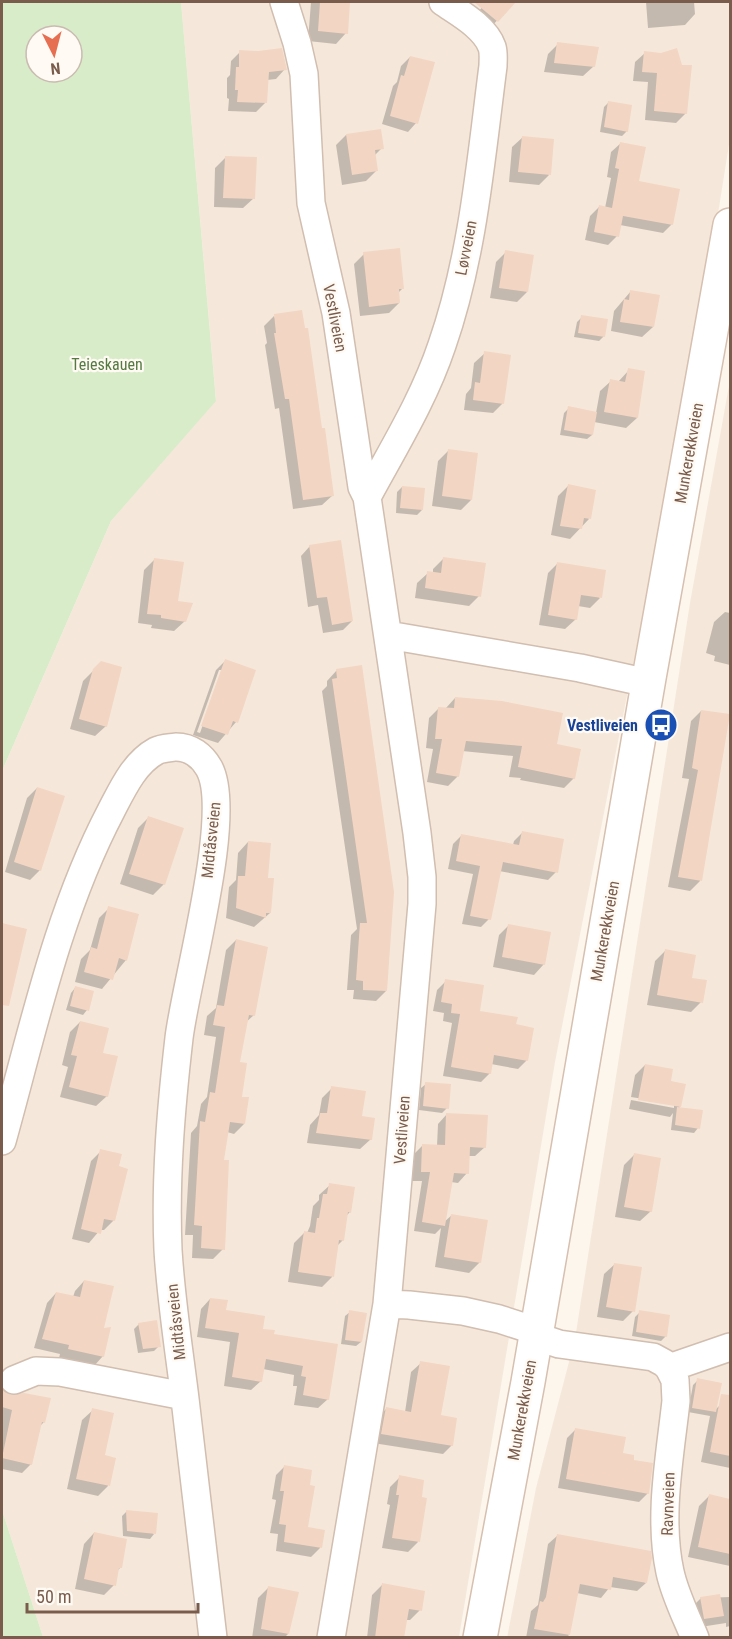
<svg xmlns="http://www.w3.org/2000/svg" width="732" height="1639" font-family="'Roboto Condensed',sans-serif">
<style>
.residential{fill:#f5e8da}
.green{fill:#d8ecc9;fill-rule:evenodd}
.shadow{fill:#0003;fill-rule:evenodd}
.building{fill:#f3d5c3}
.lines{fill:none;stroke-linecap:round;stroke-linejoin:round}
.street-casing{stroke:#d1beb0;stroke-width:30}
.secondary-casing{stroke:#d6c0b0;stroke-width:36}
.street{stroke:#fff;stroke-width:27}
.secondary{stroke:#fff;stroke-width:33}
.labels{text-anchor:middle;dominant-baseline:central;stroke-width:4.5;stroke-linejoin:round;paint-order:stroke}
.street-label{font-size:16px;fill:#7a5c4d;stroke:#fffaf3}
.park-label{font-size:16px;fill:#537a41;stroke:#fffaf3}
.transit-label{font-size:16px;font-weight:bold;fill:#164399;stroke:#fffaf3;text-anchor:end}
</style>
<rect width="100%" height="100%" fill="#fdf6ec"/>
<path class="residential" d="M181,2H730V138L703,309L555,1062L459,1637H43L2,1510V771L111,521L216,400Z
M730,380V1637L507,1638L536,1488L575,1339L690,603Z"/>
<path class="green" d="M2,2H181L216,401L111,521L2,771ZM36,36H72V72H36Z
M2,1510L43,1637H2Z"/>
<path class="shadow" d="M311,2H349L346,33L336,44L308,41Z
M487,2H506L511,5L492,26L477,13Z
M646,2H694L695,14L685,25L648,28Z
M558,44L594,66L583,76L544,72L548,54Z
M240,52L285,69L276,79L267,80L266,102L256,112L228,111L229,99L227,98V78L230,75L231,61Z
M645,53L686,113L676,123L645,120L648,82L633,81L635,62Z
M410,57L416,123L408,132L382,124L393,86L397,82L401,66Z
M608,103L627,131L622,136L600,132L604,107Z
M346,135L382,148L374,156L376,171L366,181L342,185L336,145Z
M523,137L549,175L539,185L509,182L512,147Z
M621,143L637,183L672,224L663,233L620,225L617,236L608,245L585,240L590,216L599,207L605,208L611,178L607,177L611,152Z
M226,157L254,198L243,208L214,207L215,168Z
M506,252L527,292L517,302L490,298L496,262Z
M364,254L403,288L398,293L399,303L389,313L360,316L354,264Z
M631,291L653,327L642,337L611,331L614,311Z
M274,316L320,429L333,495L322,505L293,509L279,408L275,409L265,345L267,343L264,326Z
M582,317L604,336L599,341L574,337L577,322Z
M485,353L503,403L493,413L464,410L466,394L471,388L474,363Z
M629,370L637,418L626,428L594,422L592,435L587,439L560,435L564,413L569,408L596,413L600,391L611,381L618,382Z
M448,451L471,500L461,510L432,506L438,461Z
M568,486L589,519L570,539L551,535L558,496Z
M402,487L422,510L417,515L396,513L397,492Z
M310,546L352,621L343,630L323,633L318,605L308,607L301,556Z
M444,558L479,596L469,606L415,598L417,583L428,573H433V569Z
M155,559L185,621L174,631L151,628L152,625L138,623L144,570Z
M558,563L600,598L590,608L578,606L576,619L565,629L539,625L548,573Z
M725,612L730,613V665L714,661L715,656L706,653L714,622Z
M225,661L236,722L218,743L193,735L216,670ZM219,670H222L200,733L197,732Z
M101,663L106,726L95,736L70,729L83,681Z
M337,670L386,991L376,1001L353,999L354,990H347L351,935L357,929L322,691L327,686V681Z
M455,698L555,745L574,778L564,788L520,780L521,778L509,777L513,756L462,751L458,776L448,786L427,782L433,749L426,748L429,718L439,708H446Z
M701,711L700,881L690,891L668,887L689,779L682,778L691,721Z
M37,788L40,870L30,880L5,872L27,798Z
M148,818L164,884L153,895L120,884L138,828Z
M522,833L556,872L548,880L499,871L489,919L481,927L462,924L473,874L448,869L453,844L461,836L513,845L514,841Z
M248,842L267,879L270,913L254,927L226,918L229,887L236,880L238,853Z
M109,908L126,960L102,989L75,982L81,959L90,950L99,918Z
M2,925L25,930L11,989L2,999Z
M509,925L544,964L534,975L493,967L499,935Z
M236,940L254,1015L245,1023L238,1063L244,1124L234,1134L227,1132L223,1161V1249L213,1259L192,1258L193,1235H185L191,1133L197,1126L201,1104L207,1097L216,1037L204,1035L207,1016L216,1008L226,950Z
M665,951L690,979L701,1002L691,1012L647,1005L655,961Z
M446,981L478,1012L515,1026L527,1060L518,1069L491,1064L490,1073L481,1082L443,1076L452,1023L443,1021L444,1013L433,1011L437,990Z
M75,988L87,1010L83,1015L66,1010L71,993Z
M80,1022L101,1054L107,1096L96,1106L60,1097L68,1067L62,1065L70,1032Z
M645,1065L680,1107L678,1109L698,1128L694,1133L671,1130L673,1113L670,1117L629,1109L631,1100L674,1108V1104L631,1097L635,1075Z
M426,1084L447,1108L442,1113L419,1110L421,1088Z
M332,1088L360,1117L371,1139L360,1149L307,1143L310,1125L319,1115L322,1098Z
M447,1114L485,1147L475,1156H468L467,1173L458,1183L451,1182L444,1222L452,1215L480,1262L469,1273L435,1267L441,1228L435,1234L414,1231L422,1181H412L413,1155L422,1146H437L438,1124Z
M101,1151L114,1220L104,1230H100L89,1243L72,1239L91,1161Z
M634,1155L651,1211L640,1221L615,1217L624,1165Z
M330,1185L350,1212L346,1216L343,1240L337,1246L332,1277L322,1287L288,1282L294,1243L304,1233H307L310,1226L313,1206L319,1200V1195Z
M615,1264L633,1311L623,1321L597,1317L604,1274Z
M84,1281L102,1330L103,1356L94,1366L59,1358L60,1354L34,1348L47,1303L56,1293L73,1297L75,1291Z
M210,1299L225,1311L273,1335L336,1345L328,1399L318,1408L294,1405L297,1386H293L294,1375L263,1369L261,1381L251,1390L224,1386L230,1342L197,1337L201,1309Z
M350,1312L361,1342L356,1346L341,1344L345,1316Z
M640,1312L666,1336L661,1341L632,1336L635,1317Z
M139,1324L159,1346L154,1351L138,1353L134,1329Z
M421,1363L452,1445L443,1454L373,1443L377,1418L386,1409L405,1412L411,1372Z
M698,1380L715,1410L720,1405L730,1407V1468L701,1462L710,1416L688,1412L693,1385Z
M2,1391L44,1422L39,1427L31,1464L22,1473L2,1469L3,1419H2Z
M93,1410L108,1486L98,1496L67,1489L82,1420Z
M576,1429L621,1455L648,1493L639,1502L558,1488L567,1438Z
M285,1466L306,1529L323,1531L320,1548L311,1557L276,1551L278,1534L270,1533L276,1500L272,1499L276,1475Z
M400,1477L418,1542L408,1552L382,1548L390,1505L387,1504L390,1487Z
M709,1496L730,1501V1566L688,1557L699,1506Z
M127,1511L154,1534L150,1539L123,1536L122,1516Z
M94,1533L120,1568L117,1571L114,1585L104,1595L75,1589L84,1544Z
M557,1536L646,1583L637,1591L610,1587L601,1598L577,1593L568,1638H526L531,1611L538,1605L548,1544Z
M382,1585L420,1610L410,1620H406L403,1638H367L372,1595Z
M268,1588L288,1634L284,1638H252L258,1598Z
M730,1597V1626L726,1627V1623L694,1628L691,1608L701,1598Z"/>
<path class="building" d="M320,2H350L348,34L318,31Z
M474,2H516L498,22Z
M557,42L599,47L595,67L554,63Z
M282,48L287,70L269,72L267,103L237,102L238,90H235L236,67H239V50L258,51Z
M677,48L682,65H692L687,114L654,111L657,73L642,72L644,51L661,53Z
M410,56L435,62L418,124L390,116L401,75L404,76Z
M608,101L632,105L628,132L604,127Z
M381,129L384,149L375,150L378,171L352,175L346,134Z
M522,136L554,139L551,175L518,172Z
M620,142L646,147L639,181L680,189L673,225L623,216L619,237L594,232L599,205L612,208L619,169L615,168Z
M225,156L257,157L255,199L223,198Z
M400,248L404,289H399L400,303L369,307L363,252Z
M505,250L534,255L528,292L499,288Z
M630,290L660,295L654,327L620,322L624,299L629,300Z
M302,310L305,328H308L322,428H325L334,496L303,500L289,399H285L274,333H276L274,314Z
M581,315L608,319L605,337L578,333Z
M484,351L511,355L504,404L473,400L475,382L480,383Z
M628,368L645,371L638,418L604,412L610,379L625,382Z
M568,406L597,412L593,435L564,430Z
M448,449L478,453L472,500L442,496Z
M568,484L596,490L591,519L584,518L582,529L560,526Z
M402,486L425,488L423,510L400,508Z
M341,540L353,621L332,625L327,597L317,598L309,545Z
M443,557L486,563L481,597L425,588L427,571L441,573Z
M154,558L184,562L178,601L193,603L186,622L161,618V615L147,614Z
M557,562L606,570L602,598L581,595L577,620L548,615Z
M225,659L256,670L238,723L233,721L228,735L201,726Z
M101,661L122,667L107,727L79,719L93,669Z
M362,665L394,892L387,991L363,990V981L356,980L360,923H367L332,679L337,678L336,669Z
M455,697L502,701L563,713L557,744L581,749L575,779L518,767L522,746L466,741L459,777L436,773L442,739H435L438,707L454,708Z
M701,710L730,714L702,881L678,877L698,770L692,768Z
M37,787L65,796L41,871L14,862Z
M148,816L184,828L165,885L129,874Z
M522,831L564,839L558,873L503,862L491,920L470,916L480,866L456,861L461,834L519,845Z
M248,841L271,843L268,878H274L271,913H266V918L236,908L238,876H245Z
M108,906L139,914L127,961L119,958L113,980L84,972L91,947L97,949Z
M2,923L27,929L9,1006L2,1005Z
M508,924L551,932L545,965L502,957Z
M236,939L268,947L255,1016L249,1015L240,1062L247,1063L242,1097H249L245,1124L230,1122L224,1160H229L225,1250L201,1248L202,1226L194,1225L200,1121L205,1122L210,1092L215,1093L225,1027L213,1025L217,1005L224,1006Z
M665,949L696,955L692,978L707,980L703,1003L657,995Z
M445,979L484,985L480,1011L518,1017L516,1024L534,1028L528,1061L494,1055L491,1074L451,1067L460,1014L451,1013L452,1004L441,1002Z
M75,986L94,991L89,1011L70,1006Z
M80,1021L109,1028L103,1053L118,1056L108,1097L69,1087L77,1056L71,1055Z
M645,1064L673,1069L671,1081L686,1084L681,1107L638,1100Z
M425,1082L451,1084L449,1109L423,1106Z
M331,1086L366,1091L362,1116L375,1118L372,1140L316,1133L320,1113H327Z
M677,1107L703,1110L700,1129L675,1125Z
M446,1113L488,1115L486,1148L470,1147L469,1174L454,1173L445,1226L422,1222L430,1172H421L422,1144L445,1145Z
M100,1149L122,1154L119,1166L128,1169L115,1221L104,1219L101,1234L81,1229Z
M634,1153L661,1158L652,1212L624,1207Z
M329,1183L355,1187L351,1213L348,1212L344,1241L339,1240L334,1277L298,1272L304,1231L315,1233L317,1218H319L323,1194H327Z
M451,1214L488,1220L481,1263L444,1257Z
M614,1263L642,1267L635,1312L606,1307Z
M84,1280L114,1286L104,1328L111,1327L104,1357L68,1349L69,1345L42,1339L56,1292L80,1297Z
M210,1298L228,1300L226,1310L265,1316L263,1329L275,1330L274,1334L338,1344L329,1400L303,1395L306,1377L301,1376L303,1366L266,1359L262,1382L232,1377L239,1333L205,1328Z
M349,1310L367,1313L362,1342L345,1340Z
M639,1310L670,1315L667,1337L636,1332Z
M157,1320L161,1347L143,1349L138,1323Z
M420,1361L450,1366L441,1415L457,1418L453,1446L381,1434L386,1407L411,1412Z
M697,1378L722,1383L716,1412L692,1408Z
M2,1389L11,1395L24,1393L51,1398L45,1423L42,1422L32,1465L2,1458L12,1410L2,1407Z
M721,1394L730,1395V1456L710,1452Z
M92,1408L114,1413L105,1455L116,1458L110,1486L76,1479Z
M575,1428L626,1437L623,1453L634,1455V1460L653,1463L649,1494L566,1479Z
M284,1465L312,1470L310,1485L315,1486L308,1527L325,1530L322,1548L284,1542L286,1525L279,1524L284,1491H280Z
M399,1475L424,1480L422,1497L427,1498L420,1542L392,1538L399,1495H396Z
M709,1494L730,1499V1554L698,1547Z
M126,1510L158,1513L156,1534L127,1531Z
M94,1532L127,1539L122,1568H119L116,1586L84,1579Z
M557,1534L651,1551L652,1558L647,1583L613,1577L611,1590L580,1584L570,1635L534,1629L540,1601L543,1602L546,1597Z
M382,1583L425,1591L422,1611L409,1609L404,1638H375Z
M268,1586L299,1592L289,1634L261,1629Z
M720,1594L724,1616L704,1619L700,1597Z"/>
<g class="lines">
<g class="street-casing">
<path id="street" d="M284,2L297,43L304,74L311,203L336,313L362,487L367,497L417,833L422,877V904L387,1304
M367,497C394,447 424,399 442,345C473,256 481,159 493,66C493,60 494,53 492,47C485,27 459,13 443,2
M388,635L580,668L648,683
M2,1141C33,1030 57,914 111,811C122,790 134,763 156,751C162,748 170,748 176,747C191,747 202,756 209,768C234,813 186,980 179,1038C171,1108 165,1178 168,1250C171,1300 179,1350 185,1399C194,1479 204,1558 213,1638
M669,1368L675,1380L676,1401C670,1456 658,1517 670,1572C675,1595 686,1616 695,1638
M14,1380L36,1371L60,1372L184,1396
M331,1638L387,1304L409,1305L463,1311L499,1319L527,1328L544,1339L559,1344L653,1357L664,1363L669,1368L730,1347"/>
</g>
<g class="secondary-casing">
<path id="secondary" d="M480,1638L528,1382L649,678L730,225"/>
</g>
<use href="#street" class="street"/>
<use href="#secondary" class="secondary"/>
</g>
<defs>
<g id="bus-disc" transform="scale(1.725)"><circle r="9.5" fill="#1a4fb4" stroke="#fffaf3"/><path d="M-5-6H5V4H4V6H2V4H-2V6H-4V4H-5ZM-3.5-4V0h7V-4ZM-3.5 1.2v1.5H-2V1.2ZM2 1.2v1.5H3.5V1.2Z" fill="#fff"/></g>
</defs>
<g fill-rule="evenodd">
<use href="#bus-disc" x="661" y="725"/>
</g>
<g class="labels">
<g class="street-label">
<text transform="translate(466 248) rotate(-79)">Løvveien</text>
<text transform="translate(335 318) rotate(79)">Vestliveien</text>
<text transform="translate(689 453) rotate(-80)">Munkerekkveien</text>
<text transform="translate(211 840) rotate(-84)">Midtåsveien</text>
<text transform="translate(605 931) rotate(-80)">Munkerekkveien</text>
<text transform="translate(402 1130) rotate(-86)">Vestliveien</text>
<text transform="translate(176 1322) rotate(-96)">Midtåsveien</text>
<text transform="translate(522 1410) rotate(-80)">Munkerekkveien</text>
<text transform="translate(668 1504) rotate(-88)">Ravnveien</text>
</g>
<g class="park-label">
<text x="107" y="364">Teieskauen</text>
</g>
<g class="transit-label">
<text x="638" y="725">Vestliveien</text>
</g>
</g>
<rect width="732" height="1639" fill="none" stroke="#7a5c4d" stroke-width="6"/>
<g transform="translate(54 54) rotate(174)"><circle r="28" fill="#fffaf3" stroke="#cabbb1" stroke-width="1.5"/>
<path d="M0-4.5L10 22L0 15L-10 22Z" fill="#e76f51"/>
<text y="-9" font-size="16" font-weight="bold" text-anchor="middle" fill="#7a5c4d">N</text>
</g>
<path d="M27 1603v9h171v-9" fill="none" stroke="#7a5c4d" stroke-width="3"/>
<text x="36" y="1603" font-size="18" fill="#7a5c4d" stroke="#fffaf3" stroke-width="4.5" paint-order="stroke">50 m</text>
</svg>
